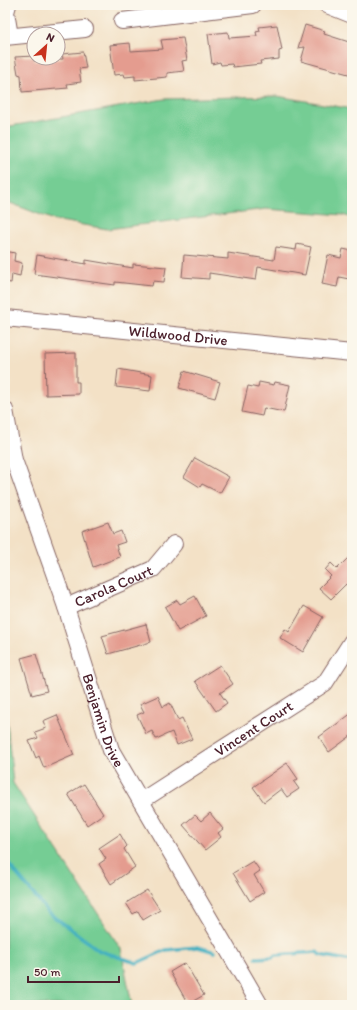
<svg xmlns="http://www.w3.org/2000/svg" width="357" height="1010" font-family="Itim,sans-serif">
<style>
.green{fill:#74cd94;stroke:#5f7660}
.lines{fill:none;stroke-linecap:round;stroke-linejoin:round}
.stream{stroke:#43b0c1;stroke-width:3.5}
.building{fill:#e49c8f}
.minor-casing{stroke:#856361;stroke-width:18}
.minor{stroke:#fff;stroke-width:16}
.labels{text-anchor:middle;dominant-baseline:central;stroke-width:3;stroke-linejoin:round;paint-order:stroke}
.street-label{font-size:15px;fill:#4a1f2b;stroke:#fbf7ec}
</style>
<rect width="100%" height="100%" fill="#fbf7ec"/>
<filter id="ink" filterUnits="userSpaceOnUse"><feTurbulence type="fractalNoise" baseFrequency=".025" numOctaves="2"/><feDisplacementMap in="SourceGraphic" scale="8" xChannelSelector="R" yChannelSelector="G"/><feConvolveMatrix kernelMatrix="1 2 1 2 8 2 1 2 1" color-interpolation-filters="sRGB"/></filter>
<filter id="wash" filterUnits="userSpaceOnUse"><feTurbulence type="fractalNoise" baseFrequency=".012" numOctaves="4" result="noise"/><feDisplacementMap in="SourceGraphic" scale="16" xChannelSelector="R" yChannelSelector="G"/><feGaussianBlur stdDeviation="0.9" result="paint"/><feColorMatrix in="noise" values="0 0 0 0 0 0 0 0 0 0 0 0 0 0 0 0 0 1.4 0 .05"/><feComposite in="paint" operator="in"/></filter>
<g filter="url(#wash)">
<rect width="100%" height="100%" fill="#f3e1c6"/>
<path class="green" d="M277,96L352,109V218L343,215L266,209L107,229L54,220L5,201V127L164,99Z
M5,701L13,783L121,949L132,1005H5Z"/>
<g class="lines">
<path class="stream" d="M5,860L49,913L100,951L137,963L166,950L198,947L215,952
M256,958L272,957L276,955L317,952L320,955L352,961"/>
</g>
<g id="blocks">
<path class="building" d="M277,25L282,50L279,51V59L260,61L261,64L233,67L232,64L221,65L220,62L212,64L208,34L228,32L229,38L257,36L256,32L260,31L259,27Z
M305,25L325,31L324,34L352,43V75L301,61L305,47L298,48Z
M183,38L187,60L182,61L184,71L167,73V77L135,80V76L125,77L124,74L114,75L110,45L130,43L131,51L163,49L161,40Z
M83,52L86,68L79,69L81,82L67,84L68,88L22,92L21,75L18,74L15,57L34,56V61L45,60L63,59L62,54Z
M297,244L311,247L305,275L258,267L256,280L209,273V279L182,277L184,255L228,259V253L274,260L276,247L296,250Z
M343,249L352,251V267L349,279L339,277L337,287L322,284L328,255L341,258Z
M5,251L15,253L14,261L22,263L20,276L12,274L11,283L5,282Z
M37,255L86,264V260L133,268V264L166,267L164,282L153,281L152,286L115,282V285L34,274Z
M76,353V382H79V394L46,395L45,354Z
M118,369L152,375L150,391L116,387Z
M184,371L220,382L215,398L179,388Z
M259,382L274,385L275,382L290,385L284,412L264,408L262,416L242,412L248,386L258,388Z
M195,458L229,477L220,493L202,484L200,487L184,477Z
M108,522L113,534L121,531L125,542L116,545L120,557L93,567L82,531Z
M352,554V590L346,584L331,599L319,588L331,576L325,570L331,563L337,569Z
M195,596L206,616L178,631L165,607L177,600L180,604Z
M304,606L323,617L303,652L280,638L285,629L289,632Z
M146,624L151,642L108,654L102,636Z
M36,654L47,691L32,695L21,658Z
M220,665L233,684L220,693L227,703L216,711L195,681Z
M158,696L163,707L170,703L178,720L182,718L192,739L177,745L172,732L156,739L152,731L146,734L137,715L144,712L140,704Z
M352,713V735L329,752L319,737Z
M57,715L74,755L44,768L39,756L36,758L29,741L38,738L35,732L46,728L43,721Z
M287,763L298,779L294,782L299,789L287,797L281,789L264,802L253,787Z
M84,784L103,814L87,825L68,794Z
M210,813L223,829L218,833L221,837L205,850L183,825L195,815L201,821Z
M120,834L127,846L124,849L135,867L111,884L99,864L106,859L99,848Z
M253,861L260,871L254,875L264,892L250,901L233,873Z
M147,890L160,910L143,920L138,911L133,914L126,903Z
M185,963L204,995L188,1004L170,972Z"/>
</g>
</g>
<g filter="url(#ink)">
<use href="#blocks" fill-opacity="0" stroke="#856361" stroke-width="1"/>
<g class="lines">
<g class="minor-casing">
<g id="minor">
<path d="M8,5L6,12L10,36"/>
<path d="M327,5L352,15"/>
<path d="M122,21L253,5"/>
<path d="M5,37L85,29"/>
<path id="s1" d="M5,318L352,353"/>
<path id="s2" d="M5,410L14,460L66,607L111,750L260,1005"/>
<path id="s3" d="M66,607L153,569L174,544"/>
<path id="s4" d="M141,801L325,683L352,641"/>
</g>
</g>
<use href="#minor" class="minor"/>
</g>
</g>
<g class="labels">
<g class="street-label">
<text stroke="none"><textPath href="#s1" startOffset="174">Wildwood Drive</textPath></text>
<text stroke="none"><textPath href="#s3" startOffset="52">Carola Court</textPath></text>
<text stroke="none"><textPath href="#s2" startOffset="326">Benjamin Drive</textPath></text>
<text stroke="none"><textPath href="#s4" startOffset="134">Vincent Court</textPath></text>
</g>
</g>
<rect width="357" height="1010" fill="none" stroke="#fbf7ec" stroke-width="20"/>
<g transform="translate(46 46) rotate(27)"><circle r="19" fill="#fbf7ec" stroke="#b4a19f"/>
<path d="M0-3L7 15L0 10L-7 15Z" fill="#c8321e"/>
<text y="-6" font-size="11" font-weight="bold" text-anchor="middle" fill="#4a1f2b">N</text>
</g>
<path d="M28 976v6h91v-6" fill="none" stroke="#4a1f2b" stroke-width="2"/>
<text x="34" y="976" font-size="12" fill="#4a1f2b" stroke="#fbf7ec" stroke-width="3" paint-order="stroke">50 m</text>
</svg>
